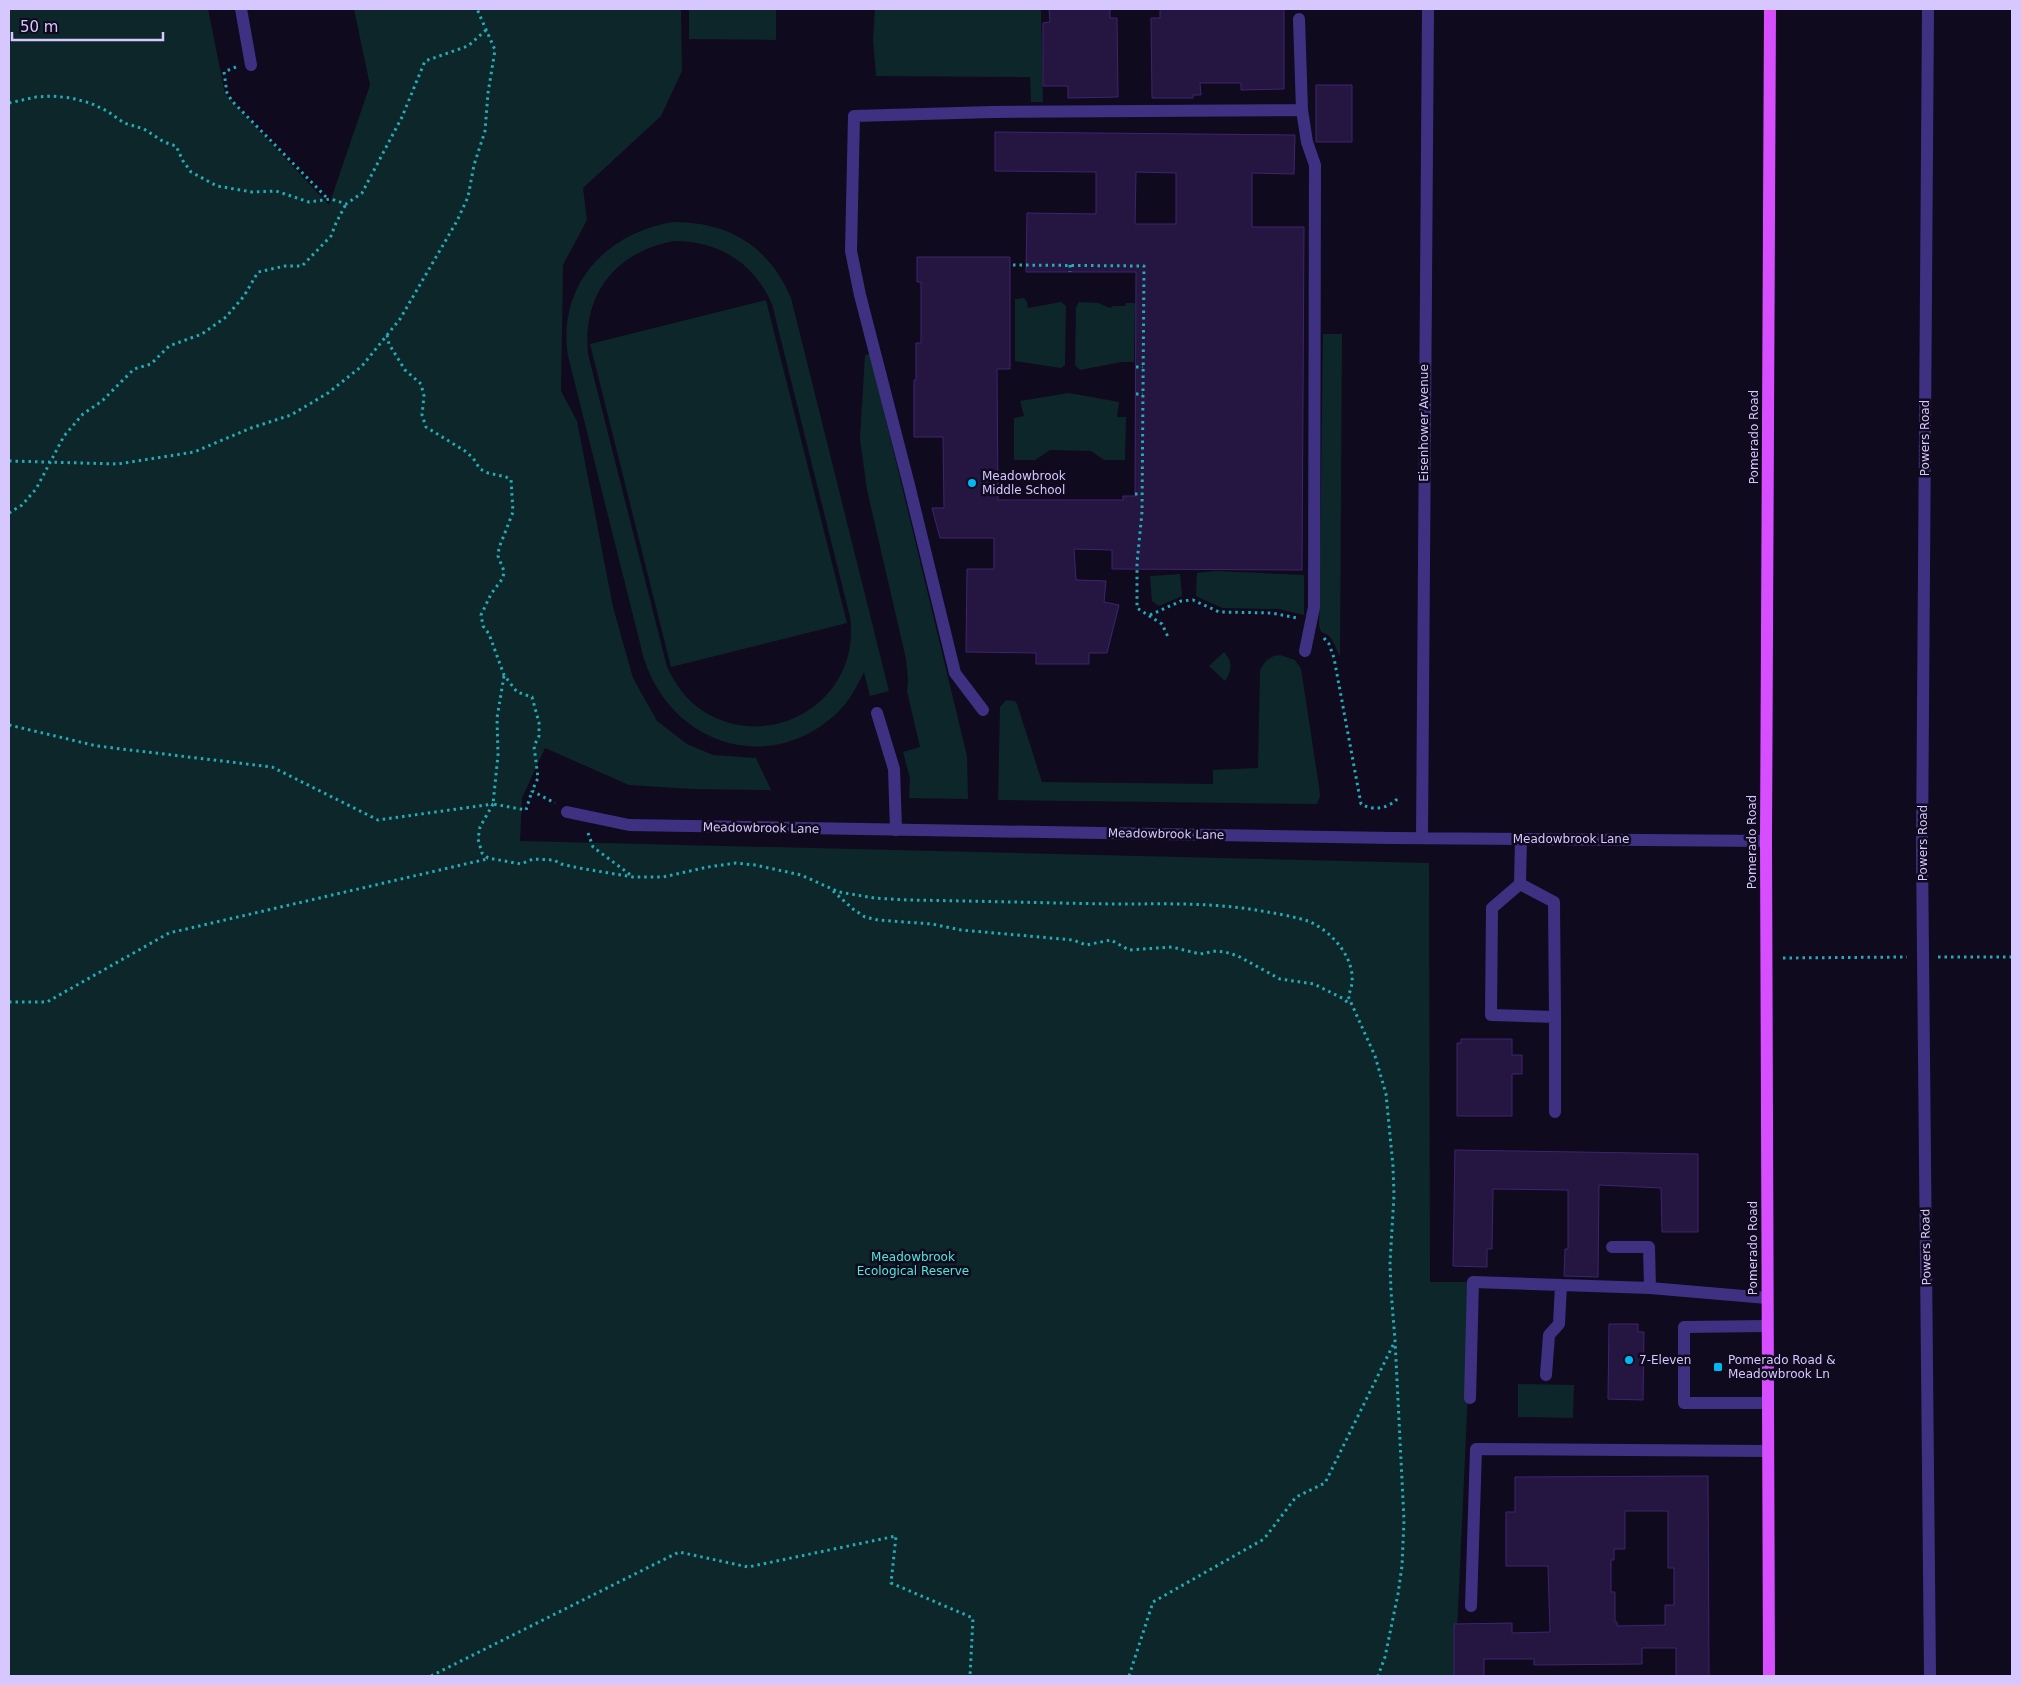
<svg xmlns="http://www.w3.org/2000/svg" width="2021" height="1685" font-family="'DejaVu Sans',sans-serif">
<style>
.green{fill:#0d2629;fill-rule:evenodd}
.building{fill:#241541;stroke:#3e246f;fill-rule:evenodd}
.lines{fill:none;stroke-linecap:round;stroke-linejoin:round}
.path{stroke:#22acb8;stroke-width:3;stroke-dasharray:2.5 4;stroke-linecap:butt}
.lane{stroke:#3f3182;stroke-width:12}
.street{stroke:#3f3182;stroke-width:12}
.primary{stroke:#d64eff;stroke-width:12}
.poi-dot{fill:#00b8f2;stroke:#100a1e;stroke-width:2}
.labels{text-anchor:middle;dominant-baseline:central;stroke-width:5;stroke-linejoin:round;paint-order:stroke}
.street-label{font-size:12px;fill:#d6c7ff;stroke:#100a1e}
.poi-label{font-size:12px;fill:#d6c7ff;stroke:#100a1e;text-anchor:start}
.park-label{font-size:12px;fill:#4ae9d8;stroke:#100a1e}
</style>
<rect width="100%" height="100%" fill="#100a1e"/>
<path class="green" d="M9,9H208L225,94L329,205L370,85L354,9H681L682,71L661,116L583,188L587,220L563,265L561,391L577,421L613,607L633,678L657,721L687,744L713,755L756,758L771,790L692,789L629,785L545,748L522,798L520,841L1429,863L1430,1282H1473L1455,1676H9Z
M689,9H776V40L689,39Z
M875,9H1041L1043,102H1031L1030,77L876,76L873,39Z
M673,222C729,222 769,246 791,298L889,691L870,696L864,672C857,686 850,700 839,711C772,777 672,746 644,659L568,356C557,285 606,233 673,222ZM675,241C719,241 754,263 772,304L850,617C862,699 772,755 703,711C687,701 675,684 667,667L588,354C582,294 616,251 675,241Z
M1024,298L1027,302L1028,308L1061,302L1066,306L1065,365L1061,368L1015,361V299Z
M766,300L847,623L671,667L590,344Z
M1079,302L1098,303L1110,308L1113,306H1125L1126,303H1135L1134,362H1121L1080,370L1075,365L1076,307Z
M1323,334H1342L1340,656C1335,647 1333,635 1321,632L1319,625Z
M870,354L967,756L968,799L909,798L910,778L903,752L920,747L907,691L908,680L906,659L867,490L860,439L865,355Z
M1069,393L1119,402L1117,417H1126L1125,460H1104L1091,451L1050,450L1035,460H1014V418L1024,416L1020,401Z
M1216,571L1304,575V615L1279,609L1222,608L1196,596L1197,573Z
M1180,574L1182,596L1159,606L1152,601L1150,576Z
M1224,652C1233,662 1232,671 1225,681L1209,666Z
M1280,655L1295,660L1301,669L1319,786L1320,796L1317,804L998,800L1000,707L1006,700L1015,701L1017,704L1042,782L1213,784V770L1258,768L1260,670C1265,661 1269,656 1280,655Z
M1518,1384L1574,1385L1573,1418L1518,1417Z"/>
<path class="building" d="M1049,9H1110V18H1117L1118,97L1068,98V86H1043V23L1050,22Z
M1160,9H1284V89L1241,90V83H1200L1201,95H1193V98H1152L1151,18H1160Z
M1316,85H1352V142H1316Z
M995,132L1295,135L1294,174L1252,173V227H1304L1302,570L1112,569V550L1074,549L1076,580L1106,581L1104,602L1119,605L1107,653H1089V664H1036V653L966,652L967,569H994V538H940L932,508H944L943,437H914V380H916V343H921V282H917V257H1010V369H997L998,500H1123V496H1135L1136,272H1026L1027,213L1096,214V172L995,171ZM1136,172L1176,173V224H1135Z
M1461,1039H1512V1055H1522V1074H1512V1116H1457V1043H1461Z
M1455,1150L1698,1154V1232H1662L1661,1188L1599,1185L1598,1277L1564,1276L1565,1249H1568V1190L1493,1189L1492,1249H1487V1267L1453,1266Z
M1609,1324H1638V1332H1644L1643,1400L1608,1399Z
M1708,1476L1709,1676H1676V1648H1642V1664L1534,1665V1659H1484V1676H1454V1624L1512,1623V1633L1550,1632L1548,1566H1506V1512H1515V1477ZM1625,1511H1668V1568H1674V1605H1665V1625L1617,1626V1622H1615V1592H1611V1560H1614V1549H1625Z"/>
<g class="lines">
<path class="path" d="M236,67L224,72L227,93L232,101L328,199
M9,103L36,97L52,96L71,98L90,103L107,111L124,123L144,129L164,142L176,146L183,161L191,172L217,186L252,192L276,191L309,202L331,199L346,204L362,193L402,117L425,61L468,46L486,30
M1013,265L1144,266L1142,512L1137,563V608L1162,624L1169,639
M1070,265V272
M387,335L389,344L405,370L421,384L424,396L422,415L426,427L465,451L473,458L480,469L488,473L506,477L511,480L513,512L499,548L498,556L504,571L503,578L491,594L481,615L483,626L489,634L504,675L517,692L532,697L539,723V736L534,746L538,778L532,791L555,803
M1136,367H1143
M1136,394H1143
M9,461L118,464L194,452L251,428L291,415L328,393L362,366L400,319L457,221L468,197L474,165L485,131L488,93L495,50L477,9
M1135,494H1142
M9,513L22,505L36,489L64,436L83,414L102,401L134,369L151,364L169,346L202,334L226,317L244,296L258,272L285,266H302L331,236L336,223L346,204
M1150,615L1181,601L1193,600L1219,612L1272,613L1297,618
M1324,638L1329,644L1334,658L1361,804C1373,811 1388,809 1398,798
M504,676L497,718L498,755L493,804L526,810L532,791
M9,725L97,746L272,767L378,820L493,804
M493,804L480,827L478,839L482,853L488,858L521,864L533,859L554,860L561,864L579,868L633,877H663L708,867L736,863L755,865L801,875L839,892L874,898L907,900C977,901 1046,903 1116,904C1169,904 1215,902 1267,912C1280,914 1295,917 1308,921C1335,932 1363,967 1348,996L1375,1056L1386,1094L1393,1166L1394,1195L1390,1263L1391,1291L1395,1340L1404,1520L1402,1566L1398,1594L1385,1657L1378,1676
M588,833L593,847L632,876
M833,891L853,909L865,917L878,920L932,924L961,930L1073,940L1086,945L1111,940L1129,950L1172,947L1200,954L1216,951L1225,952L1238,956L1280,979L1314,984L1344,999L1350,1005
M1938,957H2012
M1783,958L1907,957
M9,1002H47L169,933L487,859
M431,1676L679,1552L748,1567L896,1536L891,1583L973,1618L970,1676
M1129,1676L1153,1602L1264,1539L1296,1497L1325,1483L1395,1341"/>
<path class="lane" d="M1299,19L1302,110
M983,710L955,673L909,485L860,295L851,251L854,116L992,112L1302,110L1307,142L1315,165L1314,607L1305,651
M877,713L894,769L896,830
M1520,884L1554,902L1555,1017L1491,1015L1492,908L1520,884L1521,839
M1555,1112V1017
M1612,1247H1649L1650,1288L1767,1298
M1767,1326L1684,1327V1403H1767
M1546,1375L1549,1335L1559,1324L1561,1285
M1470,1398L1473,1282L1650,1288
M1471,1606L1476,1449L1768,1451"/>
<path class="street" d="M241,9L251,65
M1928,9L1922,850L1930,1676
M567,812L629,825L1392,838L1766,841
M1422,838L1428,9"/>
<path class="primary" d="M1769,1676L1766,841L1770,9"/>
</g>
<g class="poi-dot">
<circle cx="972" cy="483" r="5"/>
<circle cx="1629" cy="1360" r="5"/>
<rect x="1713" y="1362" width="10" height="10" rx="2.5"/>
</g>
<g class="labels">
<g class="street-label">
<text transform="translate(1424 423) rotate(-90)">Eisenhower Avenue</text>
<text transform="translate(1754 437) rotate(-90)">Pomerado Road</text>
<text transform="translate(1925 438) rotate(-90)">Powers Road</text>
<text transform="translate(761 828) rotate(1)">Meadowbrook Lane</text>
<text transform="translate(1166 834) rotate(1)">Meadowbrook Lane</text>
<text x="1571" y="839">Meadowbrook Lane</text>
<text transform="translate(1752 842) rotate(-90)">Pomerado Road</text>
<text transform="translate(1923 843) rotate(-90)">Powers Road</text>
<text transform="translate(1926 1247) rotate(-91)">Powers Road</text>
<text transform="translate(1753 1248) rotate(-90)">Pomerado Road</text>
</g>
<g class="poi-label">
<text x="982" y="476">Meadowbrook<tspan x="982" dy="14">Middle School</tspan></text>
<text x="1639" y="1360">7-Eleven</text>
<text x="1728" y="1360">Pomerado Road &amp;<tspan x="1728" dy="14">Meadowbrook Ln</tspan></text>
</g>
<g class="park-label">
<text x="913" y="1257">Meadowbrook<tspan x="913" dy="14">Ecological Reserve</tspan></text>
</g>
</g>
<rect width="2021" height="1685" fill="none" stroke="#d6c7ff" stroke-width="20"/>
<path d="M12 32v8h151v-8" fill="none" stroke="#d6c7ff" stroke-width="2.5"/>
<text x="20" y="32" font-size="15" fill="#d6c7ff" stroke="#100a1e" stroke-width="4" paint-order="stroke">50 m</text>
</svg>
